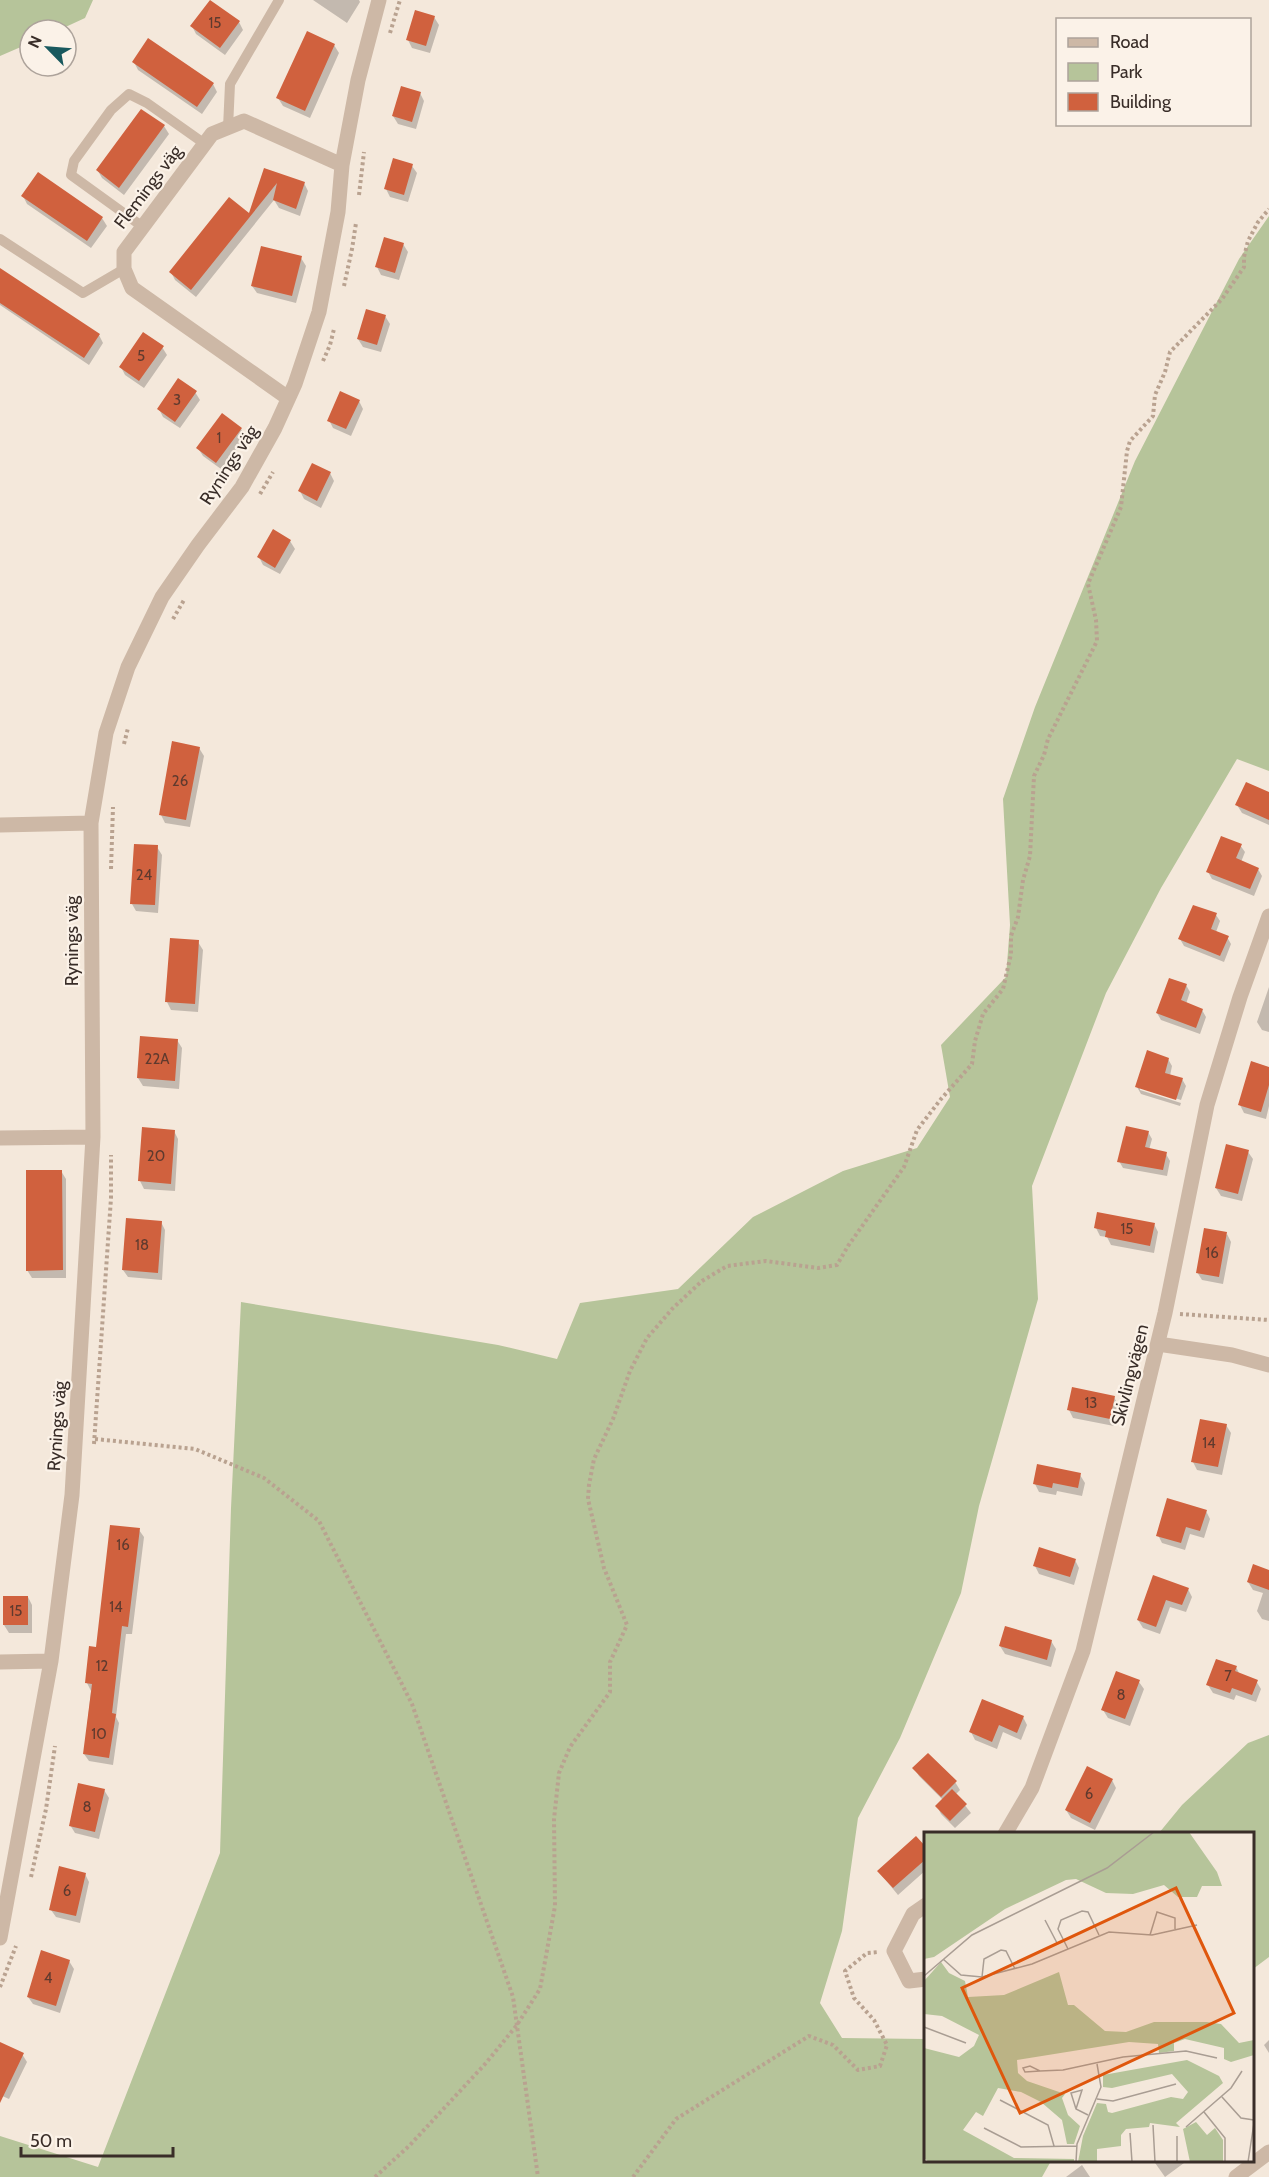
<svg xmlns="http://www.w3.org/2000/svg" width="1269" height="2177" font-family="Cabin,sans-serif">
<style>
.green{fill:#b6c49a}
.shadow{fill:#0003}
.building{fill:#d0613e}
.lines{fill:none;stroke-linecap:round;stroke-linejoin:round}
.path{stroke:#b9a290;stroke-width:4;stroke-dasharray:3 3;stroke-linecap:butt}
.service{stroke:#cdb8a6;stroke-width:10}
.minor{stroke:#cdb8a6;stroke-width:15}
.labels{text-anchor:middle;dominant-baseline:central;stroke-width:4.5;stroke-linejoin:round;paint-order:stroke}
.number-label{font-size:15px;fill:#5f3a2e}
.street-label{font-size:18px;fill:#392d28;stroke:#fbf2e8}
.inset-road{fill:none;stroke:#a99d93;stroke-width:1.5}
.view{fill:#df570d;fill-opacity:0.15;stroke:#df570d;stroke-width:3}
.inset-edge{fill:none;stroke:#392d28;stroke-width:3}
</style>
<rect width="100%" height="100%" fill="#f4e8db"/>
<path class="green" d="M0,0H93L85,18L59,30H30V43L0,56Z
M1269,216V771L1237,759L1161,888L1106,993L1032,1186L1038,1299L979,1506L961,1593L900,1738L858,1818L842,1931L820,2003L842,2038L925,2039L926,2160L1051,2161L1042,2177H0V2136L98,2167L220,1853L231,1508L241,1302L498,1345L557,1359L580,1303L678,1289L753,1217L843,1171L917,1148L950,1097L941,1045L1006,977L1010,925L1003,799L1035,707L1135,461L1239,259Z
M1269,1735V1957L1253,1969L1252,1834L1159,1833L1182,1805L1248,1743Z"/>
<path class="shadow" d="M313,0H359L360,2L347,23Z
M434,17L439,25L430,53L412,48L408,40Z
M239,22L243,30L225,55L196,34L192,26Z
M334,45L339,53L310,118L283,106L278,98Z
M134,62L213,84L217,92L202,114L138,70Z
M420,93L424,101L416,129L398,124L393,116Z
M164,126L169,134L124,195L102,178L98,171Z
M412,166L417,173L408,202L390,197L386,189Z
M265,170L304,183L308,191L300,216L279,208L274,200L196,297L175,280L171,272L249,215Z
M38,174L102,218L107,226L91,248L27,204L23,196Z
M403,244L408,252L399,280L381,275L377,267Z
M301,258L306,266L296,303L257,293L252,286Z
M0,269L99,335L103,343L89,365L0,305Z
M385,316L390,324L381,352L363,347L358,339Z
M162,347L167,355L144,388L125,375L121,367Z
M195,392L200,400L180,428L163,417L159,409Z
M359,401L363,409L351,436L333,428L329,420Z
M241,429L245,437L221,469L203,456L198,448Z
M330,473L334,481L321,508L304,499L300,491Z
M290,541L295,549L280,574L263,565L259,557Z
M199,748L204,756L190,827L165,823L161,815Z
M1269,794V825L1242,813L1237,805Z
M1240,845L1245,852L1241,862L1258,869L1262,876L1254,896L1212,879L1208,872Z
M157,847L162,855L158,913L136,911L132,904Z
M1216,915L1220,921L1216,932L1227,937L1231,944L1224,962L1184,946L1180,939Z
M198,942L203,950L198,1012L171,1010L167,1002Z
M1186,985L1190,992L1186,1004L1202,1010L1206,1017L1200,1034L1161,1020L1157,1013Z
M1269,987V1032L1262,1030L1257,1022Z
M177,1040L182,1048L179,1089L143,1086L138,1078Z
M1168,1059L1172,1066L1170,1076L1182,1079L1186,1086L1181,1100L1140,1087V1090L1181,1103L1180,1106L1141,1094L1137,1087Z
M1269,1068V1106L1266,1119L1244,1113L1240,1105Z
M174,1131L178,1139L175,1191L144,1189L140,1181Z
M1148,1132L1152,1139L1149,1150L1166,1154L1170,1161L1167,1176L1123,1168L1119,1161Z
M1248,1152L1253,1159L1242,1201L1221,1196L1216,1188Z
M61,1171L66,1179V1278H32L27,1270Z
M161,1222L165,1230L162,1280L128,1277L123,1270Z
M1154,1224L1158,1232L1154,1253L1111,1245L1107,1237L1100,1236L1096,1228Z
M1227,1234L1231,1242L1223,1284L1202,1280L1197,1272Z
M1114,1397L1118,1405L1114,1426L1073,1418L1069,1410Z
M1226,1425L1231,1433L1222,1475L1197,1470L1193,1462Z
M1080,1475L1085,1483L1082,1496L1057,1491L1056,1495L1039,1492L1035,1484Z
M1206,1511L1210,1519L1204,1538L1190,1534L1185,1550L1162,1543L1158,1535Z
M139,1530L144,1537L132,1634H126L116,1717L119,1723L113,1765L89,1761L84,1754L91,1691L87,1683Z
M1075,1560L1079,1568L1074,1585L1039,1574L1035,1566Z
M1269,1571V1621L1262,1619L1257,1611L1263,1593L1253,1590L1248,1582Z
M1154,1577L1188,1589L1192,1597L1186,1612L1170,1607L1160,1634L1143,1628L1138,1620Z
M28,1597L32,1605V1633H9L4,1625Z
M1051,1641L1056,1649L1051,1667L1005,1654L1000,1646Z
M1236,1667L1240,1675L1256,1681L1261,1689L1256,1702L1236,1695L1234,1700L1213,1693L1208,1685Z
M1139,1682L1144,1689L1130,1726L1108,1718L1103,1710Z
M1023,1717L1027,1725L1021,1740L1003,1732L997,1749L975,1740L971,1732Z
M914,1768L955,1782L960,1790L956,1794L971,1813L955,1828L941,1814L937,1806L943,1800L919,1776Z
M1112,1780L1116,1788L1095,1830L1071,1818L1066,1810Z
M104,1790L109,1798L99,1839L75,1833L70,1825Z
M926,1849V1870L898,1895L879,1872Z
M85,1874L89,1882L80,1923L56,1917L51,1910Z
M69,1961L74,1969L60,2013L33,2004L28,1997Z
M1269,2040V2053L1264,2045Z
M0,2043L22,2054L27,2062L9,2099L0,2095Z
M1153,2160H1183L1184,2163L1165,2177Z
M1082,2165L1090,2177H1066Z"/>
<path class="building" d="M210,0L240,21L220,48L190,26Z
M415,10L435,16L426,46L406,40Z
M307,31L335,44L305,111L276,98Z
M148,38L214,83L197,107L132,62Z
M401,86L421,92L412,122L392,116Z
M141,109L165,125L119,188L96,170Z
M393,158L413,164L404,195L384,189Z
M264,168L305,182L296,209L273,200L277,183L191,290L169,272L229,197L249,213Z
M38,172L103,217L87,241L21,196Z
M384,237L404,243L395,273L375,267Z
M261,246L302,256L292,296L251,286Z
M0,268L100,334L84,358L0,303Z
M366,309L386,315L377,345L357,339Z
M143,332L164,346L139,381L119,367Z
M178,378L197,391L175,422L157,409Z
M340,391L360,400L346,429L327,421Z
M222,413L242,428L216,463L196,448Z
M312,463L331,472L317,501L298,491Z
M273,529L291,540L275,568L257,557Z
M172,741L200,747L186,820L159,815Z
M1246,782L1269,792V820L1235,805Z
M1221,836L1242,844L1236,858L1259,868L1250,889L1206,872Z
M134,844L158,845L155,905L130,904Z
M1193,905L1217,913L1211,929L1229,936L1220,956L1178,939Z
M170,938L199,940L195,1004L165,1002Z
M1169,978L1187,984L1181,1000L1203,1009L1196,1028L1156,1013Z
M140,1036L178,1039L175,1081L137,1078Z
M1147,1050L1169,1058L1165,1073L1183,1078L1176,1100L1135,1087Z
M1251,1061L1269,1067V1085L1261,1112L1238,1105Z
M1126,1126L1149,1131L1145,1147L1167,1152L1163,1170L1117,1162Z
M142,1127L175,1130L171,1184L138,1181Z
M1226,1144L1249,1150L1238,1194L1215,1188Z
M26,1170H62L63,1270L26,1271Z
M1097,1212L1155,1223L1150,1246L1105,1237L1106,1231L1094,1228Z
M126,1218L162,1221L158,1273L122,1270Z
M1204,1228L1227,1232L1219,1277L1196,1273Z
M1072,1387L1115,1396L1110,1419L1067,1410Z
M1200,1419L1227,1424L1218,1467L1191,1462Z
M1037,1464L1081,1473L1078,1488L1053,1483L1052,1488L1033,1484Z
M1167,1498L1207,1510L1200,1531L1186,1527L1181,1543L1156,1536Z
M110,1525L140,1528L128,1627L122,1626L112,1713L116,1714L109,1758L83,1754L92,1684L85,1683L89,1646L96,1647Z
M1039,1547L1076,1559L1070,1577L1033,1566Z
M1253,1564L1269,1570V1590L1247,1582Z
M1153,1575L1189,1588L1182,1605L1166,1600L1156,1627L1137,1620Z
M3,1596H28V1625H3Z
M1005,1626L1052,1640L1047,1660L999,1646Z
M1216,1659L1237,1666L1235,1671L1258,1680L1252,1695L1232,1688L1230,1693L1206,1685Z
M1116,1671L1140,1680L1125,1719L1101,1710Z
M982,1699L1024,1716L1017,1733L999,1725L992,1742L969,1732Z
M928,1753L957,1781L941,1797L912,1768Z
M1087,1766L1113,1779L1090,1823L1065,1810Z
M78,1783L105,1789L95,1832L69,1826Z
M952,1789L967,1804L950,1821L935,1806Z
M916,1836L926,1847V1859L893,1888L877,1871Z
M59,1866L86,1873L76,1916L49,1910Z
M41,1950L70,1960L56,2006L27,1997Z
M0,2042L24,2053L0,2103Z"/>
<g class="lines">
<path class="path" d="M390,33L400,0
M359,195L364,152
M344,286L352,249L356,223
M323,361L330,345L334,329
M260,494L273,472
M173,619L184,600
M124,744L128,728
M111,869L113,807
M1180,1314L1269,1320
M95,1439L195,1449L264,1478L319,1521L412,1704L513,1997L538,2177
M94,1444L111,1198V1155
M31,1877L46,1809L55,1746
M0,1987L16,1946
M375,2177L410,2145L486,2063L517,2025L540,1989L555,1906L554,1819L559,1773L570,1747L610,1692V1662L627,1625L604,1568L588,1499L589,1485L594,1459L613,1419L630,1371L647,1338L673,1308L702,1281L727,1266L766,1261L818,1268L837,1265L848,1246L904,1167L917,1130L941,1099L972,1064L975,1041L983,1014L1003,989L1011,954V936L1018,917L1023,880L1030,856L1034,776L1044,755L1048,739L1097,641L1096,620L1088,584L1121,507L1127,451L1130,441L1153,416L1155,395L1165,372L1170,352L1222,299L1244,267V257L1248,241L1258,222L1269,209
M633,2177L676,2119L809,2036L833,2045L858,2070L880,2066L887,2045L874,2020L854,1998L845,1971L867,1953L878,1952"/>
<path class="service" d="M228,128L230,84L279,0
M143,227L71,175L74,161L111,110L129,94L147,103L205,144
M0,239L83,293L124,269"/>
<path class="minor" d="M288,398L132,288L124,269V252L212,134L244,121L342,165
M0,825L91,823
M0,1138L93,1137
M1158,1344L1232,1355L1269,1365
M0,1662L51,1661
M1005,1834L1032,1788L1083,1651L1165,1313L1207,1105L1240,997L1269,916
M926,1905L913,1914L894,1951L909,1981L926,1979
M0,1938L51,1661L72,1495L93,1137L91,823L106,733L128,667L162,597L198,545L242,487L275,428L295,384L319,312L338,212L342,165L358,80L379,0
M1236,2177L1269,2152"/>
</g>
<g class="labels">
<g class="number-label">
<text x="215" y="23">15</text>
<text x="141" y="356">5</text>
<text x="177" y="400">3</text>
<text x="219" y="438">1</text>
<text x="180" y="781">26</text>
<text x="144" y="875">24</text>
<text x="157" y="1059">22A</text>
<text x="156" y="1156">20</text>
<text x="1127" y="1229">15</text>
<text x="142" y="1245">18</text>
<text x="1212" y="1253">16</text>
<text x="1091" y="1403">13</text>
<text x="1209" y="1443">14</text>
<text x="123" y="1545">16</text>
<text x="116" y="1607">14</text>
<text x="16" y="1611">15</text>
<text x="102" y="1666">12</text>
<text x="1228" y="1676">7</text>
<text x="1121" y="1695">8</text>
<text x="99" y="1734">10</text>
<text x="1089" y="1794">6</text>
<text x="87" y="1807">8</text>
<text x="67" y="1891">6</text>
<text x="48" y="1978">4</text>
</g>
<g class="street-label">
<text transform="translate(148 187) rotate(-53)">Flemings väg</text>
<text transform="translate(229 465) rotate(-57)">Rynings väg</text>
<text transform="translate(72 941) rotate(-90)">Rynings väg</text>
<text transform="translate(1130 1375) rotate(-76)">Skivlingvägen</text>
<text transform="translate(57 1426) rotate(-86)">Rynings väg</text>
</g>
</g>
<g transform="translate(924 1832)">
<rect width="330" height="330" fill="#f4e8db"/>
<path d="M0,0H265L293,40L298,54H278L273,65H254L240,53L209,62L182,61L152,47L142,48L81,77L10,125L0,127ZM17,130L25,141L41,149L44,165L80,163L135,140L144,173H150L181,199L202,200L230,190H283L297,192L315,211L330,208V223L307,230L300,227V216L261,207L250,211V219L235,221L234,212L205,210L93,228L94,241L103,249L141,262L138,266L144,283L156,294L150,312H143L138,288L117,270L97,260L74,256L59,284L52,280L39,298L90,326L150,327V330H5L0,326V216L35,225L50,214L55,203L18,184L0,182V149ZM263,228L295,244L299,251L252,291L256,295L226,291L225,295L202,297L197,303V314L173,317V330H154L159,304L173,271L182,272L184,280L188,281L247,265L259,267L264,260L248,242L188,256L179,255V243ZM272,290L283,303L291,296L299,308V330H266L259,297Z" fill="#b6c49a"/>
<path class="inset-road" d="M121,88L133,111M226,103L233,80L251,86V97M144,117L134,97L137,88L158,79L164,80L175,103M19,127L37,143L58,145L108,132L185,100L228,103L273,93M0,144L48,103L183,36L230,0M58,145L60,127L77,118L82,119L91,137M0,195L42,211M116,239L101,240L99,236L106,234L116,239L139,238L199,225L262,219L293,226M298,265L317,286L330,288M173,267L189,269L252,252M76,268L124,293L130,314M152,277L158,258L147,261L152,277L164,283M280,280L301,306V330M229,293L231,330M262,295L307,256L318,239M60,296L97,315L153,314M206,301L208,330M253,304V330M152,330L153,312L177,255L173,232M324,330L330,291"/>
<path class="view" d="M252,56L310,181L96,281L38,156Z"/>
<rect width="330" height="330" class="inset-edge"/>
</g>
<rect x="1056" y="18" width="195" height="108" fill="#fbf2e8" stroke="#ada39b" stroke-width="1.5"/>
<rect x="1068" y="38" width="30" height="9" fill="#cdb8a6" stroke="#ada39b" stroke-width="1.5"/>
<text x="1110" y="48" font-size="18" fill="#392d28">Road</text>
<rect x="1068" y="63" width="30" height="18" fill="#b6c49a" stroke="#ada39b" stroke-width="1.5"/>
<text x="1110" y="78" font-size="18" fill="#392d28">Park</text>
<rect x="1068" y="93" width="30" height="18" fill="#d0613e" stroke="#ada39b" stroke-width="1.5"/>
<text x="1110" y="108" font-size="18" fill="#392d28">Building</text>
<g transform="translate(48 48) rotate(295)"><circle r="28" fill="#fbf2e8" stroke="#ada39b" stroke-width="1.5"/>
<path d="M0-4.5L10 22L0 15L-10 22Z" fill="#19595e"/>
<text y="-9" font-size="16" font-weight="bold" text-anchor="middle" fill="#392d28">N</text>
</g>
<path d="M21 2147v9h152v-9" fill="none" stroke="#392d28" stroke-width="3"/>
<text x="30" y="2147" font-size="18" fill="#392d28" stroke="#fbf2e8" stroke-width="4.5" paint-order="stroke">50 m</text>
</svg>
